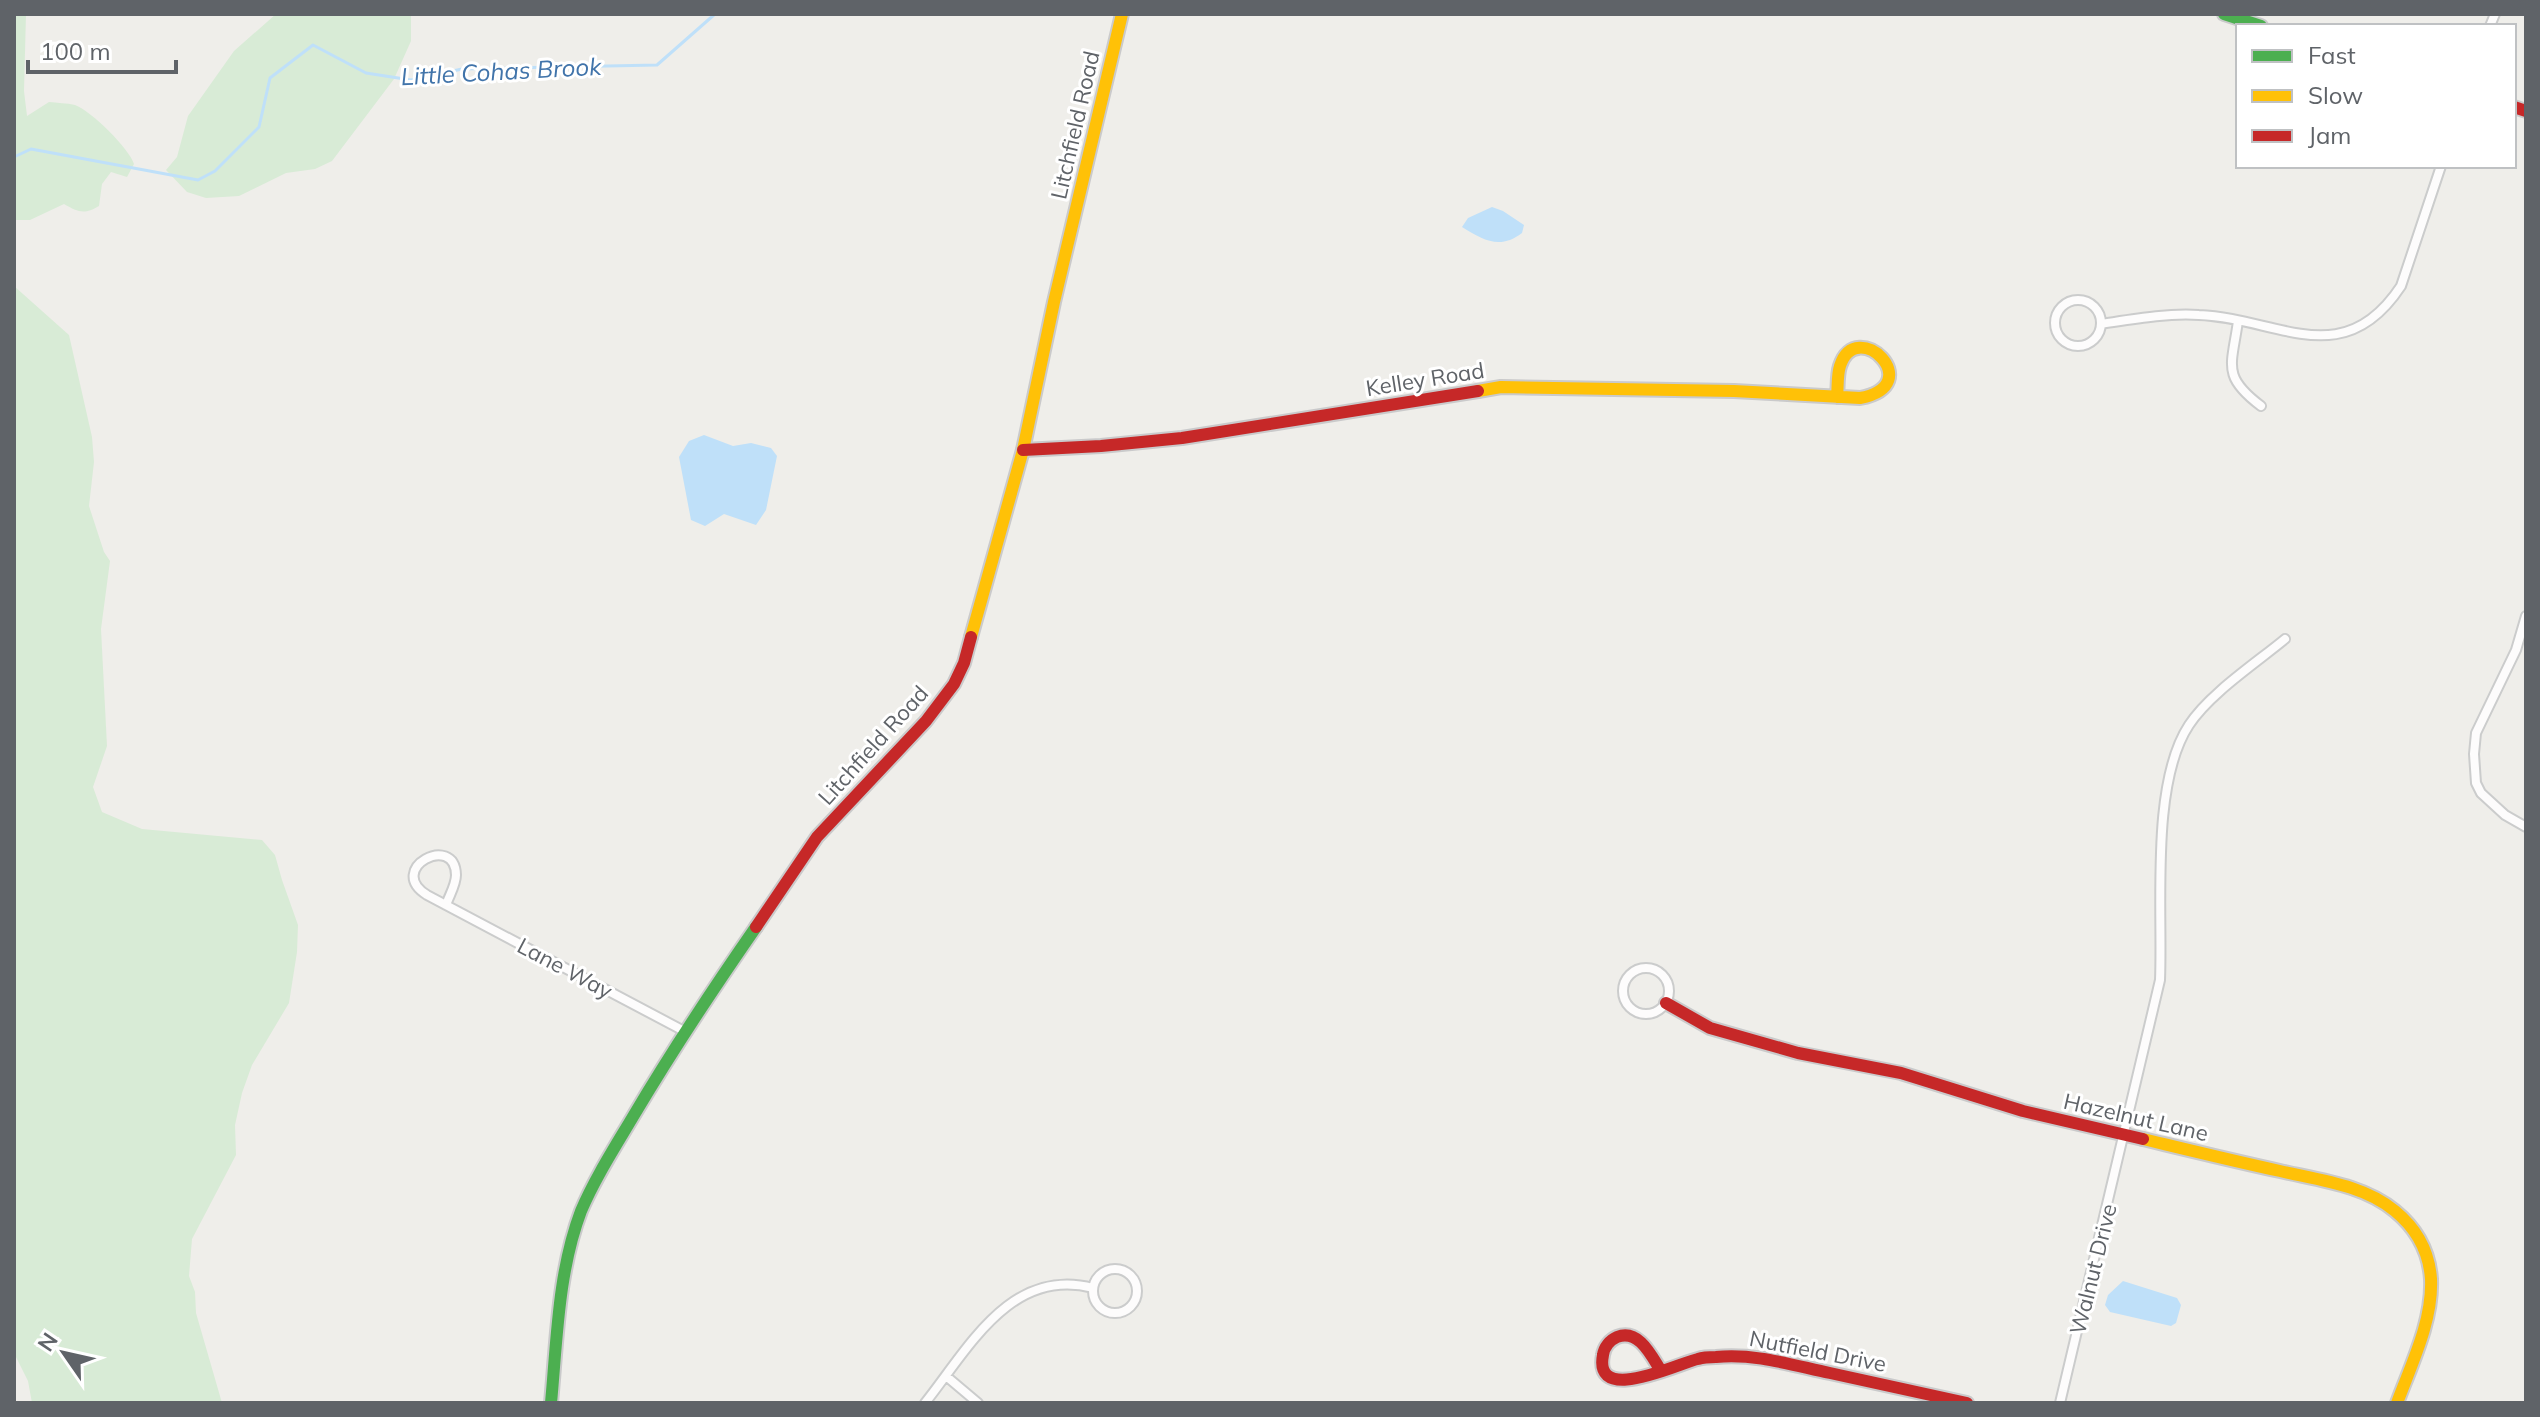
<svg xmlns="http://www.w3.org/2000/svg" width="2540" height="1417" font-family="Mulish,sans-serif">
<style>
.green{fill:#d8ebd6}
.water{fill:#bfe0f9}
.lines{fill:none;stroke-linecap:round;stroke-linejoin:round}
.stream{stroke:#bfe0f9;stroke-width:3}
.street-casing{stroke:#cbcccc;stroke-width:12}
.fast-casing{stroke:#cacacb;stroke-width:16}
.slow-casing{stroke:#cacacb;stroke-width:16}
.jam-casing{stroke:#cacacb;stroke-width:16}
.street{stroke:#fdfcfc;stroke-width:8}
.fast{stroke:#4caf50;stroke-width:12}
.slow{stroke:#ffc107;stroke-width:12}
.jam{stroke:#c62828;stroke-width:12}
.labels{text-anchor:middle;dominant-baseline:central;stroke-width:6;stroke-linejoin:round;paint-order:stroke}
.street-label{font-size:22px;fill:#5f6368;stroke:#fff}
.water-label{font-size:24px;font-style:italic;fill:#4174aa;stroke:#fff}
</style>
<rect width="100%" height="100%" fill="#efeeea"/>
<path class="green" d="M14,14H26L24,91L27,116L49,102C57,103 67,103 75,105C91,111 129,148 134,164L127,177L111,172L102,184L99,206C84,215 78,212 64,204L30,220H14Z
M276,14H411V41L394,79L332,161L315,169L286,173L239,196L206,198L187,192L166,170L177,157L188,116L234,51Z
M14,286L69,335L92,437L94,462L89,506L104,552L110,561L101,629L107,746L93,787L102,812L142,829L262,840L275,855L282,880L298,925L297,952L289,1003L252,1065L242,1093L235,1125L236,1155L192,1239L189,1276L195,1292L196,1313L222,1403H32L28,1381L14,1353Z"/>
<path class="water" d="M1492,207L1503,211L1524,225L1522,233C1500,250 1483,240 1462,227L1468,218Z
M704,435L733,446L751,443L771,448L777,456L766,510L756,525L724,514L705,526L691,520L679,457L689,441Z
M2123,1281L2177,1298L2181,1305L2176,1323L2171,1326L2110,1312L2105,1305L2108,1295Z"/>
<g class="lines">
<path class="stream" d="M14,157L31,149L198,180L215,171L259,127L270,78L313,45L366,73L411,80L462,69L657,65L715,14"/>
<g class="street-casing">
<path id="street" d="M2490,26L2495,14
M2055 323a23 23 0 1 1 46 0a23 23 0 1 1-46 0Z
M2238,321C2232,365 2221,376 2261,406
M2101,324C2134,319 2166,313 2199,315C2278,318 2343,374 2401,286L2441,166
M2526,616L2516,650L2476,733L2474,754L2476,783L2481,793L2505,815L2526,827
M446,905C449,896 456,885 456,875C455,832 385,869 427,895L684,1031
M1623 991a23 23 0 1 1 46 0a23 23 0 1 1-46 0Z
M1093 1291a22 22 0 1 1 44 0a22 22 0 1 1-44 0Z
M946,1376L978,1403
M925,1403C968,1349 1011,1266 1093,1288
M2060,1403L2160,980C2163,910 2150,784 2189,725C2209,694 2256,663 2285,639"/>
</g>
<g class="fast-casing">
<path id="fast" d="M2224,14L2261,26
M551,1403C557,1339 558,1272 581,1211C595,1178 615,1147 634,1115C672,1051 713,989 756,927"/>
</g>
<g class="slow-casing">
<path id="slow" d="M1478,391L1501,387L1734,391L1860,398C1929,385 1856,315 1840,366C1837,375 1838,387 1837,397
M971,637L1023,450L1054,302L1122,14
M2143,1139C2189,1150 2234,1161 2280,1171C2319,1180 2364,1185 2395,1211C2417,1229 2429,1251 2431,1279C2433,1321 2411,1365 2397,1403"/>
</g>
<g class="jam-casing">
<path id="jam" d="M2514,107L2526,111
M1023,450L1101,446L1182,438L1478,391
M756,927L817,837L926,721L954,684L964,663L971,637
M1666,1003L1710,1028L1798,1053L1901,1073L2023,1111L2143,1139
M1661,1371C1652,1357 1639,1328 1617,1337C1610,1340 1604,1347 1603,1355C1593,1406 1679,1363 1698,1359C1704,1357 1710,1357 1716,1357C1754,1353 1792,1365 1830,1373C1876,1383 1921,1393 1967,1403"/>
</g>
<use href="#street" class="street"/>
<use href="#fast" class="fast"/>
<use href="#slow" class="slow"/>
<use href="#jam" class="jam"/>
</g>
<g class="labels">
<g class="street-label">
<text transform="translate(1075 125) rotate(-77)">Litchfield Road</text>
<text transform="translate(1425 379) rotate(-9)">Kelley Road</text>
<text transform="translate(873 745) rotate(-48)">Litchfield Road</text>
<text transform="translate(565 968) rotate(28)">Lane Way</text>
<text transform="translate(2136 1117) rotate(13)">Hazelnut Lane</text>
<text transform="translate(2093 1269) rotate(-76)">Walnut Drive</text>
<text transform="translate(1818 1351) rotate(11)">Nutfield Drive</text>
</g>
<g class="water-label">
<text transform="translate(501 71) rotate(-3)">Little Cohas Brook</text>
</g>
</g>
<rect width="2540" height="1417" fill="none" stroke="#5f6368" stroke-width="32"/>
<rect x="2236" y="24" width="280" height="144" fill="#ffffff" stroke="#bfc1c3" stroke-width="2"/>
<rect x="2252" y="50" width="40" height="12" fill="#4caf50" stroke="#bfc1c3" stroke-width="2"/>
<text x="2308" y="64" font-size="24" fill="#5f6368">Fast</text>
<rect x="2252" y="90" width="40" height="12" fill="#ffc107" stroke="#bfc1c3" stroke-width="2"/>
<text x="2308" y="104" font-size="24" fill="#5f6368">Slow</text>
<rect x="2252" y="130" width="40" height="12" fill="#c62828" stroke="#bfc1c3" stroke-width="2"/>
<text x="2308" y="144" font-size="24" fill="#5f6368">Jam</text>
<g transform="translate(64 1353) rotate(304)" stroke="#ffffff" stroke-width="6" paint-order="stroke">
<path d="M0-6L14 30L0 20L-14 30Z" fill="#5f6368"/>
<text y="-12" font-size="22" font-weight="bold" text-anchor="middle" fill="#5f6368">N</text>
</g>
<path d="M28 60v12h148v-12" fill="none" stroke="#5f6368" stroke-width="4"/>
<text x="40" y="60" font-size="24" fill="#5f6368" stroke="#ffffff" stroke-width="6" paint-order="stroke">100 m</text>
</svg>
